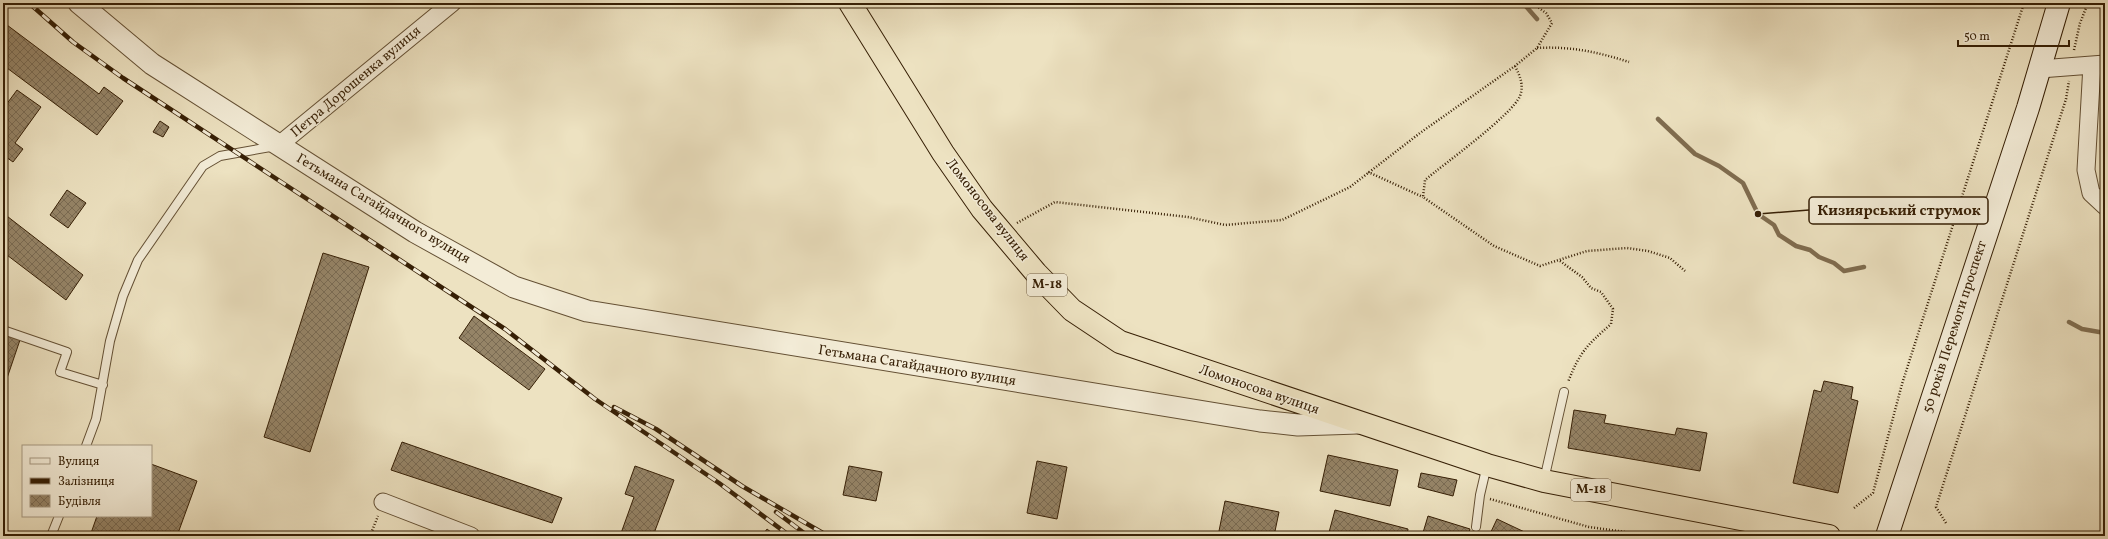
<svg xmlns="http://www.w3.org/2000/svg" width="2108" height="539" font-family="Vollkorn,serif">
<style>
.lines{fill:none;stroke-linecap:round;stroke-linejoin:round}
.stream{stroke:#7f6c4f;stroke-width:4.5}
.building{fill:url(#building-cross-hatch);stroke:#361f05}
.service-casing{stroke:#645034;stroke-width:10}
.minor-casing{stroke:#645034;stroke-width:19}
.tertiary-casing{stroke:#645034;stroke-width:23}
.secondary-casing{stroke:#361f05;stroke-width:24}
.trunk-casing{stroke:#361f05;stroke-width:24}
.path{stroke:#361f05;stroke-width:2.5;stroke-dasharray:1 2;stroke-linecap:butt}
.service{stroke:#f3ecd7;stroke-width:8}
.minor{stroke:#f3ecd7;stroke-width:17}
.tertiary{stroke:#f3ecd7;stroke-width:21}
.secondary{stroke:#f3ecd7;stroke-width:22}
.trunk{stroke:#ede2c1;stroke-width:22}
.rail-casing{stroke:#361f05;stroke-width:4.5}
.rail{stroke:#f3ecd7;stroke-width:3;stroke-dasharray:9;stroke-linecap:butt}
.labels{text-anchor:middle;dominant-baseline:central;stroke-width:3;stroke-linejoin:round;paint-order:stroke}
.shield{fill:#f3ecd7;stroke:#6f5c44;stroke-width:1}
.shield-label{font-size:13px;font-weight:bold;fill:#361f05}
.street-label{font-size:14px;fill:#361f05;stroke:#f3ecd7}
.leader{fill:none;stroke:#361f05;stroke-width:1.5}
.callout-dot{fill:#361f05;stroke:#f3ecd7;stroke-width:1.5}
.callout{fill:#f3ecd7;stroke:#361f05;stroke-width:1.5}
.callout-label{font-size:15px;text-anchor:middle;font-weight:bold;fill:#361f05}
</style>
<defs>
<pattern id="building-cross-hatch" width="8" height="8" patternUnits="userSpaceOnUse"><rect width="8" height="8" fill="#958467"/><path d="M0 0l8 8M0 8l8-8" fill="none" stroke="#7a6b53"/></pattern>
</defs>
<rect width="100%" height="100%" fill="#ede2c1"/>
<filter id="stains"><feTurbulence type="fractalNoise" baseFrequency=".005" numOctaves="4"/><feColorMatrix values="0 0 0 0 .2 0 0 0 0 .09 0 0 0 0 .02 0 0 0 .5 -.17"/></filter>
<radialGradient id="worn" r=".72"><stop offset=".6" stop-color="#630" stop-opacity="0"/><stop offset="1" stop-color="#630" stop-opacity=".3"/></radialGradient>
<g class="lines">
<path class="stream" d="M1523,3L1537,19
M1658,119L1695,154L1719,166L1743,183L1758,214L1774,225L1779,235L1796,246L1810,250L1819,257L1834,263L1844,271L1864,267
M2069,322L2082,329L2105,333"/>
</g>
<path class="building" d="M3,22L99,94L104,87L123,101L97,135L3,65Z
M17,90L41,107L15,143L23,149L13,162L6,157L3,160V109Z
M160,121L169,127L163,137L153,132Z
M67,190L86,203L68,228L50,215Z
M3,213L83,275L66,300L3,252Z
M323,253L369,267L310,452L264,437Z
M474,316L545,369L529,390L459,338Z
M3,331L21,337L3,390Z
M1824,381L1853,387L1851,399L1858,401L1838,493L1793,483L1814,390L1821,392Z
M1574,410L1606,415L1604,423L1675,435L1677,428L1707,433L1700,471L1568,448Z
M402,442L562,498L552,523L391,470Z
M1328,455L1398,470L1390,506L1320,491Z
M1037,461L1067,467L1057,519L1027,513Z
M151,464L197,481L177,536H90L97,516H151Z
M635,466L674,480L653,536H620L634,497L625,494Z
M849,466L882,472L876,501L843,495Z
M1421,473L1457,480L1453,496L1418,487Z
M1225,501L1279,512L1274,536H1218Z
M1335,510L1408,529L1407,536H1328Z
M1428,516L1470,529L1468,536H1422Z
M1497,519L1533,536H1489Z
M767,529L776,536H762Z"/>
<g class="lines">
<g class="service-casing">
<path id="service" d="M3,330L67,352L60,372L103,385
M86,446L96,419L110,341L123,296L138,260L203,166L220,156L276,146
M1544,480L1564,392
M1476,527L1480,495L1487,465
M51,536L59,516"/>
</g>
<g class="minor-casing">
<path id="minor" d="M2092,65L2086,170L2091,193L2105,206
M2040,69L2105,64
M279,145L452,3
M383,502L471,536"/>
</g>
<g class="tertiary-casing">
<path id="tertiary" d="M79,3L152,64L415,232L514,287L587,311L1260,421L1298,425L1358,423"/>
</g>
<g class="secondary-casing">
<path id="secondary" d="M1887,536L2028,108L2059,3"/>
</g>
<g class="trunk-casing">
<path id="trunk" d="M850,3L943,153L982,209L1036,273L1072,310L1120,342L1487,465L1544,481L1829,536"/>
</g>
<path class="path" d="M1537,48C1570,46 1598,52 1629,62
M2074,50L2080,23L2088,3
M1515,66C1520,76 1524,85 1520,96C1512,115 1444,164 1425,180L1423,197L1494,246L1540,266L1587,251L1627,248L1648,251L1670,258L1685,271
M1368,172L1423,197
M1017,223L1055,202L1188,217L1225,225L1282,220L1350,187L1420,133L1515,66L1537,48L1552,23L1546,13L1532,3
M1560,261L1582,277L1591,288L1601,292L1613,309L1611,324C1586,346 1580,352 1568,382
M1490,499L1589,527L1655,536
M1854,508L1873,493L1902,384L2024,3
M1946,523L1936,507L2066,99L2069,81
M370,536L378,516"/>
<use href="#service" class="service"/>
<use href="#minor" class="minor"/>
<use href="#tertiary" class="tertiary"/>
<use href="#secondary" class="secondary"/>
<use href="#trunk" class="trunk"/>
<g class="rail-casing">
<path id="rail" d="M29,3L73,42L123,78L505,329L595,399L719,483L790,536
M614,407L656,429L742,486L828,536
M776,512L808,536"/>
</g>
<use href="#rail" class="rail"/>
</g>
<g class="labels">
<g class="shield">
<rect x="1027" y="274" width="40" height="22" rx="3"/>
<rect x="1571" y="479" width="40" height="22" rx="3"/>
</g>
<g class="shield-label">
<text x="1047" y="285">М-18</text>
<text x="1591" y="490">М-18</text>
</g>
<g class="street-label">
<text transform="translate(356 82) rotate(-40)">Петра Дорошенка вулиця</text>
<text transform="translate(383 209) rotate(31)">Гетьмана Сагайдачного вулиця</text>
<text transform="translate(987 210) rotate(52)">Ломоносова вулиця</text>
<text transform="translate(1955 327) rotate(-72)">50 років Перемоги проспект</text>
<text transform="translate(917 366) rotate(9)">Гетьмана Сагайдачного вулиця</text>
<text transform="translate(1259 390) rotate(19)">Ломоносова вулиця</text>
</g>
</g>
<path class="leader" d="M1758 214L1809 210"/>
<circle class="callout-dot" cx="1758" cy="214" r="4"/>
<rect class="callout" x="1809" y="197" width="179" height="27" rx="4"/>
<g class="callout-label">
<text x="1899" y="215">Кизиярський струмок</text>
</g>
<rect width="2108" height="539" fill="none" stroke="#ede2c1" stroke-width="16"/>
<rect x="4" y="4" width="2100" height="531" fill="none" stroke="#361f05" stroke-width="2"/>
<rect x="8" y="8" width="2092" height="523" fill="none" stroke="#361f05"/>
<rect x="22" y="445" width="130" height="72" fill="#f3ecd7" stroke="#a79a83"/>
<rect x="30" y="458" width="20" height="6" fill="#f3ecd7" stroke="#a79a83"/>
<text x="58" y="465" font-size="12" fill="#361f05">Вулиця</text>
<rect x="30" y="478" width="20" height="6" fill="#361f05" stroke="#a79a83"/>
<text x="58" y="485" font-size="12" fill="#361f05">Залізниця</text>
<rect x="30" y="495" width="20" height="12" fill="url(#building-cross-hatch)" stroke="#a79a83"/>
<text x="58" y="505" font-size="12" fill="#361f05">Будівля</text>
<path d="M1958 40v6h111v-6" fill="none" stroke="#361f05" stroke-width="2"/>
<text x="1964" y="40" font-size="12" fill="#361f05" stroke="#f3ecd7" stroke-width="3" paint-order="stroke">50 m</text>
<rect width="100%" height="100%" filter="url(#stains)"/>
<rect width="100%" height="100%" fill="url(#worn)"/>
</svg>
